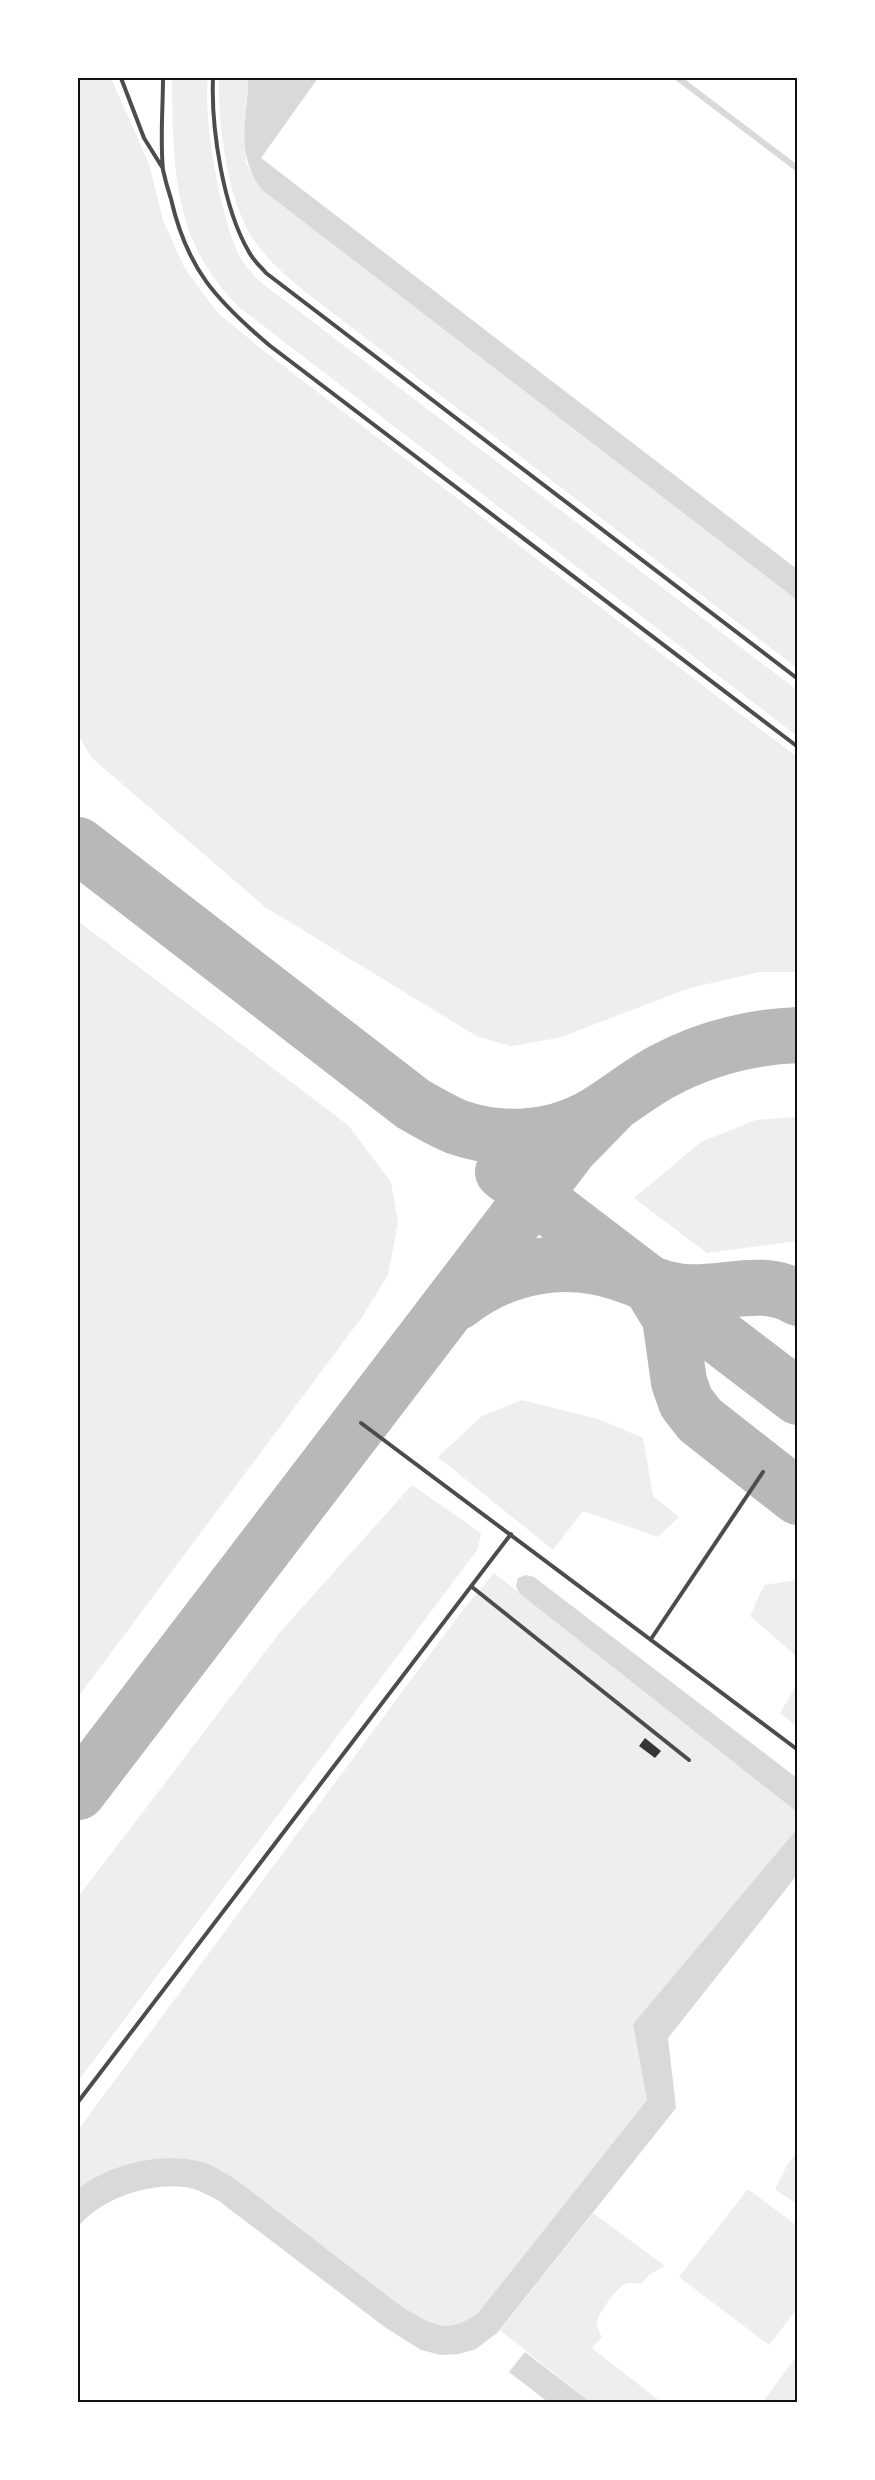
<svg xmlns="http://www.w3.org/2000/svg" width="875" height="2480" font-family="'Crimson Pro',serif">
<style>
.green{fill:#eee}
.water{fill:#d9d9d9}
.lines{fill:none;stroke-linecap:round;stroke-linejoin:round}
.stream{stroke:#d9d9d9;stroke-width:6}
.taxiway{stroke:#b8b8b8;stroke-width:56}
.building{fill:#353535}
.service{stroke:#4c4c4c;stroke-width:4}
.neatline{fill:none;stroke:#111;stroke-width:2}
</style>
<rect width="100%" height="100%" fill="#fff"/>
<path class="green" d="M78,78H111L149,164L163,220L184,267L217,312L265,352L797,757V972H760L690,988L558,1038L511,1046L478,1037L265,907L91,757L78,734Z
M172,78H208C203,120 220,212 237,251C243,264 252,274 263,284L797,690V736L240,308C172,242 173,167 172,78Z
M219,78H248L245,127L246,163L262,190L797,600V668L304,291C287,276 269,262 256,243C227,203 218,126 219,78Z
M78,921L348,1125L391,1182L398,1222L388,1275L362,1317L78,1697Z
M797,1117V1241L707,1253L634,1198L701,1142L756,1120Z
M522,1400L598,1419L643,1438L653,1496L679,1517L658,1537L583,1511L553,1550L438,1457L482,1416Z
M412,1485L481,1533L478,1549L78,2081V1897L281,1631Z
M494,1573L797,1812V1829L633,2024L647,2100L478,2313C446,2336 431,2324 401,2306L234,2178C224,2173 213,2165 202,2162C163,2151 109,2164 78,2189V2130L459,1615Z
M797,1580H798L797,1657L750,1616L764,1585Z
M797,1684V1727L780,1713Z
M797,2153V2204L776,2190V2187L787,2165Z
M748,2189L797,2226V2309L769,2345L679,2277Z
M593,2213L665,2266L650,2274L641,2284C635,2283 630,2282 625,2284C617,2288 598,2313 597,2322C597,2327 599,2332 602,2337L592,2348L661,2402H590L500,2330Z
M797,2356V2402H763L793,2361Z"/>
<path class="water" d="M248,78H318L261,158L797,569V600L262,190C234,152 248,121 248,78Z
M526,1575L534,1577L797,1778V1812L519,1593L516,1586L518,1578Z
M797,1829V1875L668,2038L676,2108L497,2333L476,2349L459,2354L441,2355L421,2350L386,2328L219,2201C211,2197 203,2192 194,2189C158,2179 101,2197 78,2227V2189C109,2164 163,2151 202,2162C213,2165 224,2173 234,2178L401,2306C431,2324 446,2336 478,2313L647,2100L633,2024Z
M525,2352L590,2402H548L509,2372Z"/>
<g class="lines">
<path class="stream" d="M678,78L798,169"/>
<path class="taxiway" d="M78,845L413,1104C427,1112 442,1121 457,1127C499,1142 550,1140 590,1118C615,1104 637,1085 663,1071C704,1049 751,1037 798,1035
M503,1172L798,1397
M650,1285L670,1318L679,1382L686,1402L700,1420L798,1497
M458,1302C503,1266 564,1254 620,1273C642,1280 662,1291 685,1292C723,1295 763,1277 798,1298
M78,1792L570,1148L612,1105"/>
</g>
<path class="building" d="M645,1738L661,1751L655,1758L639,1746Z"/>
<g class="lines">
<path class="service" d="M121,78L144,138L162,167
M163,78C163,107 160,140 163,170C165,179 168,190 171,199C187,269 216,300 269,345L798,747
M213,78C211,128 223,208 249,252C253,260 260,266 266,273L798,679
M361,1423L798,1750
M472,1587L689,1760
M651,1639L763,1472
M78,2102L511,1534"/>
</g>
<rect width="875" height="2480" fill="none" stroke="#ffffff" stroke-width="158"/>
<rect x="79" y="79" width="717" height="2322" class="neatline"/>
</svg>
